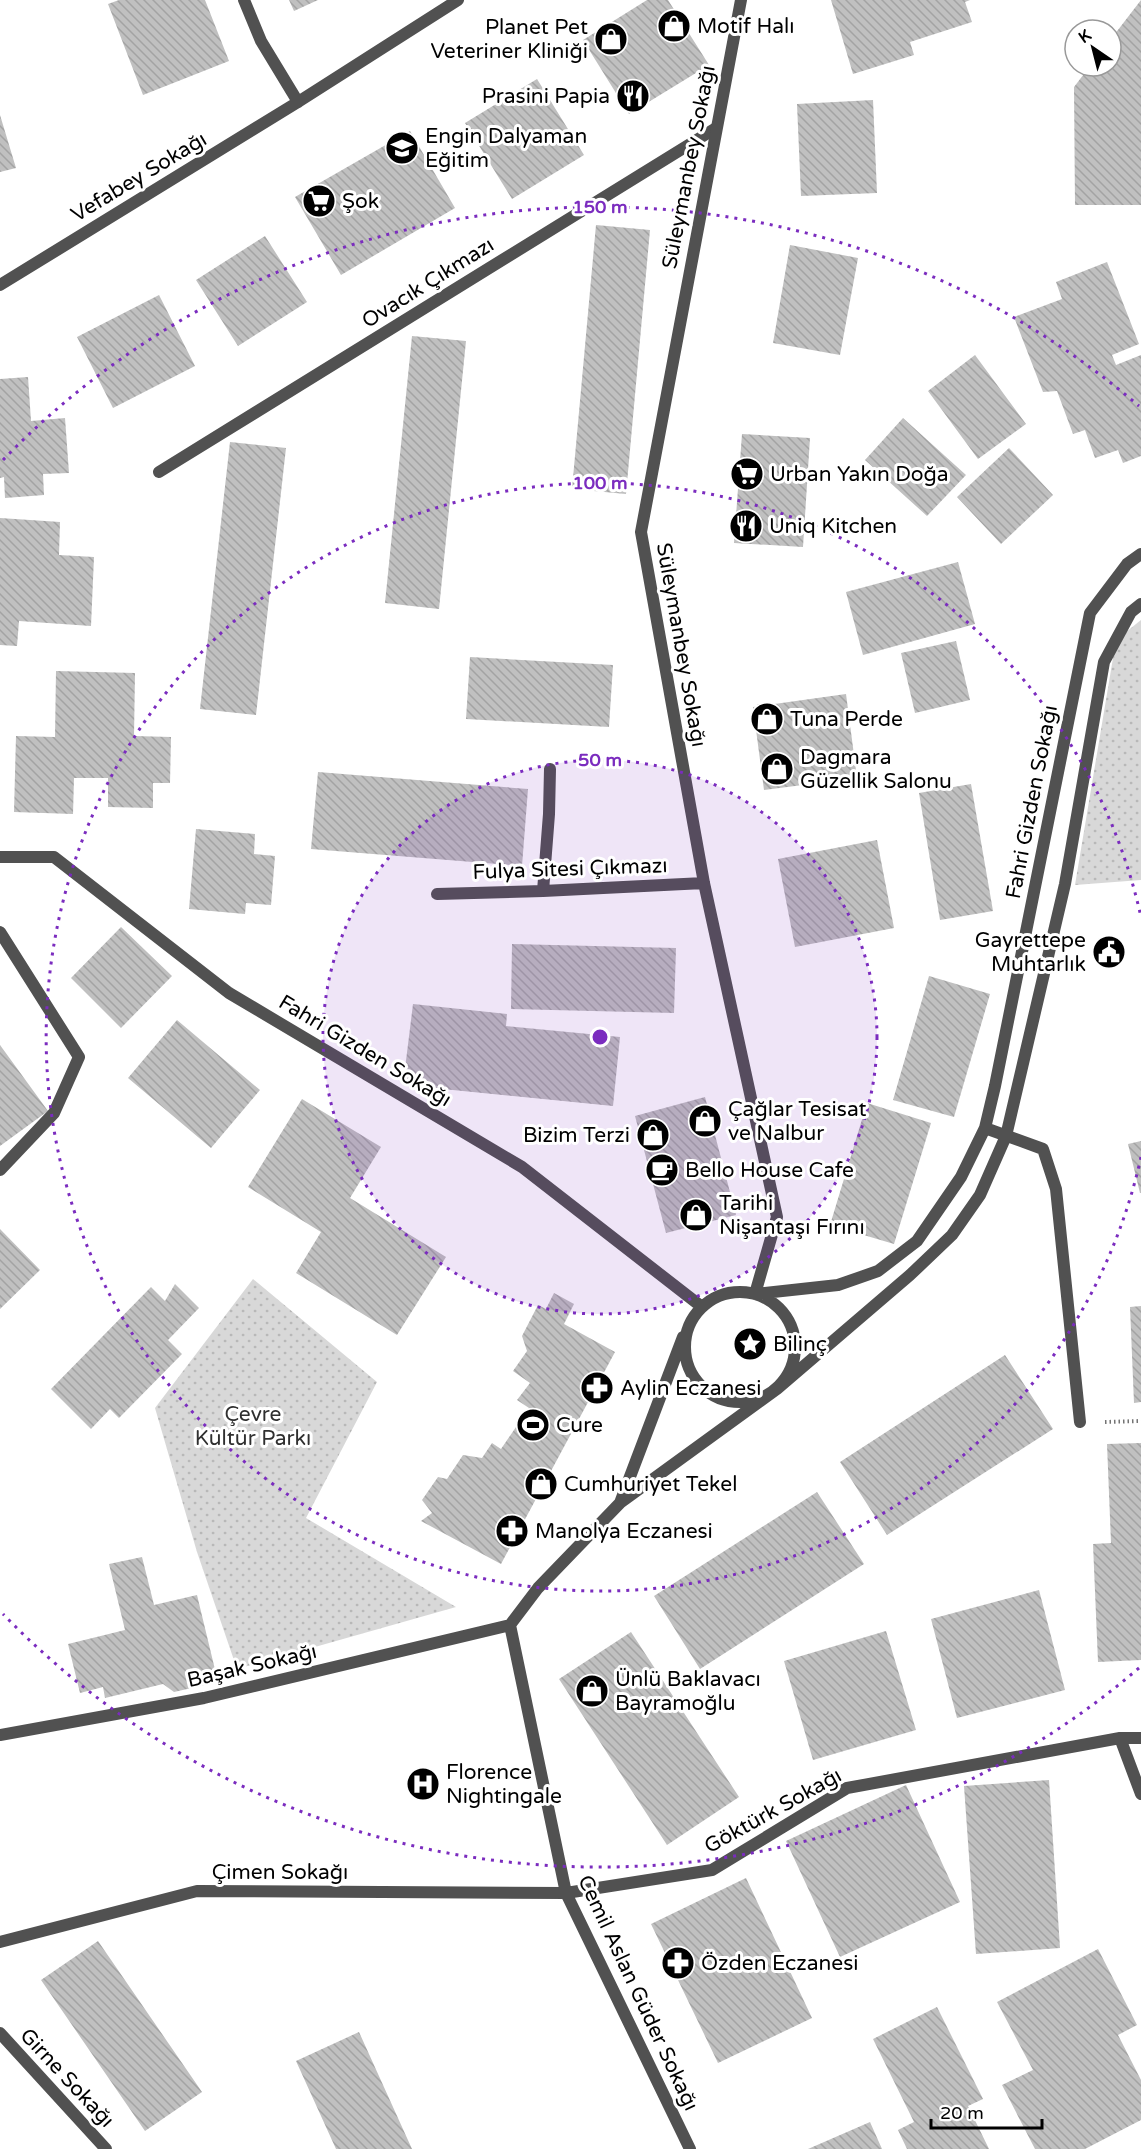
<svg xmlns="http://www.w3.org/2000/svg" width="1141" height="2149" font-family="'Varela Round',sans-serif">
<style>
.park{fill:url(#park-dots)}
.building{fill:url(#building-back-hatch)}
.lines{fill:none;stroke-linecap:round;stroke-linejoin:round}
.path{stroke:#737373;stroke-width:4;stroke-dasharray:1.5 3;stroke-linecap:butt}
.lane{stroke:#515151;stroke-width:12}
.street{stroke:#515151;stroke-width:12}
.ring{fill:none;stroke:#7b2cbf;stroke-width:3;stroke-dasharray:3 6}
.labels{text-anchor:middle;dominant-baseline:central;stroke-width:6;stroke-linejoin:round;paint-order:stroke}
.poi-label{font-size:21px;fill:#000;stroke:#fff;text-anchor:start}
.street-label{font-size:21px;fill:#000;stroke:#fff}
.park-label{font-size:21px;fill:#2f2f2f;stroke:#fff}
.centre{fill:#7b2cbf;stroke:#fff;stroke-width:3}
.ring-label{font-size:18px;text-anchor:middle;font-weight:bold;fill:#7b2cbf;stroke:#fff;stroke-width:6;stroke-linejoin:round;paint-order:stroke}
</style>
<defs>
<pattern id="park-dots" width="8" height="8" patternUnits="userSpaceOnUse" patternTransform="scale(1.5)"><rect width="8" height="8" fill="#d8d8d8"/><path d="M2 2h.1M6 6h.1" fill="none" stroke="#b8b8b8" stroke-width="1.8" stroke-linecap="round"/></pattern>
<pattern id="building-back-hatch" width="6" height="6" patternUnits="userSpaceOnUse" patternTransform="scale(1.5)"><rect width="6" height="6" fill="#c0c0c0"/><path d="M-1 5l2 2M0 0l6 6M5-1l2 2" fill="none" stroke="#a3a3a3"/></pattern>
</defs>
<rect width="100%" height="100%" fill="#fff"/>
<path class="park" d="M1141,620V880L1075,885L1116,640Z
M253,1279L377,1382L306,1518L456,1607L237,1669L197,1552L155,1408Z"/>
<path class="building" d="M119,0H205L229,61L143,95L108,4Z
M289,0H318L294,11Z
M647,0H668L709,65L629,114L583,40Z
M831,0H970L965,2L972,22L910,42L914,55L853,74Z
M1141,0V205H1075L1074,87L1090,66H1111V39Z
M537,79L584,155L512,199L465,123Z
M873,100L877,193L801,196L797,104Z
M0,115L16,168L0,172Z
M410,131L455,208L341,275L295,197Z
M596,225L650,230L626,494L572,489Z
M265,236L307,302L238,346L196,280Z
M790,245L858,258L840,355L773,343Z
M1107,262L1139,344L1112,355L1116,365L1141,355V456L1123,463L1118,450L1095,458L1085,430L1073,434L1057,391L1043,392L1014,317L1062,299L1056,282Z
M159,295L195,366L113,408L77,337Z
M412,336L466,341L439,609L385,603Z
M975,355L1026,424L978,459L928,391Z
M28,377L31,421L65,418L69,473L43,474L44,495L5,498L4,477L0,478V379Z
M903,418L966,475L927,516L865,460Z
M742,434L810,438L803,547L734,543Z
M230,442L286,448L256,715L200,709Z
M1009,448L1053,495L1001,544L957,497Z
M0,518L60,522L59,555L94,557L91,626L19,621L17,646L0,645Z
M958,562L975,624L863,655L846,592Z
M956,641L970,700L915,713L901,653Z
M470,657L613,665L609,727L466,719Z
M56,671L135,673L134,736L171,737L170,783H153V808L108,807V778H74L73,814L14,812L16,736L55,737Z
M846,694L857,778L764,790L753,707Z
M318,772L528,789L522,866L311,849Z
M971,784L993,911L940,920L919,793Z
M196,829L255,834L254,854L275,856L271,905L246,903L245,914L189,909Z
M877,840L894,928L795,947L778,859Z
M121,927L172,976L121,1028L71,978Z
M512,944L676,948L674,1013L511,1009Z
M929,976L990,994L954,1117L893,1100Z
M413,1004L507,1014L506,1026L620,1037L613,1106L403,1085Z
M177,1020L260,1090L211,1148L128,1078Z
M0,1045L48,1111L0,1146Z
M705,1097L736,1215L666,1233L635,1116Z
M302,1099L381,1147L350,1198L446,1257L397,1335L296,1273L321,1232L248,1187Z
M867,1103L931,1123L894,1244L830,1225Z
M1141,1141V1193H1140L1128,1144Z
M0,1229L40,1270L0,1309Z
M175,1284L199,1308L168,1340L182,1354L119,1418L110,1409L91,1429L51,1389L151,1287L165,1301Z
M554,1293L574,1304L564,1324L615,1352L501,1564L421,1521L432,1513L422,1500L438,1477L447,1479L463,1455L482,1458L492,1443L501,1449L529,1408L517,1400L530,1383L513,1371L527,1351L522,1336L538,1305L546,1309Z
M1141,1306V1402L1134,1403L1130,1307Z
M1005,1355L1053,1429L887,1535L840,1462Z
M1141,1443V1660L1098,1662L1093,1544L1111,1543L1107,1444Z
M817,1492L864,1564L700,1669L654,1596Z
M142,1557L154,1605L197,1595L218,1682L174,1692L163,1684L105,1698L103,1687L80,1693L68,1644L125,1630L109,1564Z
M1039,1590L1065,1690L957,1718L931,1619Z
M886,1631L916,1730L813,1760L784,1661Z
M631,1632L739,1797L667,1845L559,1679Z
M1049,1780L1060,1948L976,1954L964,1786Z
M906,1785L960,1902L840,1957L786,1841Z
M746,1878L812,2018L718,2063L651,1924Z
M98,1941L202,2092L145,2131L41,1980Z
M1098,1949L1137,2025L1118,2035L1141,2080V2120L1085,2149H1035L1002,2085L1033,2070L997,2002Z
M937,2007L983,2099L968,2106L989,2149H907L898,2130L914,2122L873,2039Z
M359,2032L412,2149H336L296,2061Z
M870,2122L882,2149H808Z"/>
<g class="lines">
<path class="path" d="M1105,1422L1141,1421"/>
<path class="lane" d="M159,472L716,128"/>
<path class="street" d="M244,0L261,41L298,102
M741,0L641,532L704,883L777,1217L755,1294
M0,285L298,102L458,0
M0,857H54L229,993L522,1167L702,1307
M543,891L549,814L550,769
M437,894L543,891L704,883
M0,932L79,1057L54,1113L0,1170
M985,1128L1043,1149L1056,1189L1080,1422
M685 1347a55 55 0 1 1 110 0a55 55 0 1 1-110 0Z
M755,1294L838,1285L878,1271L917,1241L961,1177L985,1128L995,1086L1090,613L1127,564L1141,554
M620,1503L683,1337
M0,1735L204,1698L510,1625
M1120,1738L1141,1794
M0,1942L197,1891L566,1893L712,1870L847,1788L1120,1738H1141
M0,2033L106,2149
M690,2149L566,1893L510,1625L538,1588L620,1503L777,1389L910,1275L952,1235L980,1195L1006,1136L1065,884L1104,662L1131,612L1141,604"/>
</g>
<circle cx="600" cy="1037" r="277" fill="#7b2cbf" fill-opacity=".12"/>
<g class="ring">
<circle cx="600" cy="1037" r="277"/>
<path d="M1141 1157A554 554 0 1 1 1141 917"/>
<path d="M1139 1668A830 830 0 0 1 3 1614M3 460A830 830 0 0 1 1139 406"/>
</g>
<defs>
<g id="shop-disc" transform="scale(1.725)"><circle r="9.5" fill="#000" stroke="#fff"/><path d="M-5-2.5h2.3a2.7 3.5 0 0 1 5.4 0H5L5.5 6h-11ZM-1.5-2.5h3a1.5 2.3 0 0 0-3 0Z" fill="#fff"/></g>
<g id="restaurant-disc" transform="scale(1.725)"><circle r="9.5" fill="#000" stroke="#fff"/><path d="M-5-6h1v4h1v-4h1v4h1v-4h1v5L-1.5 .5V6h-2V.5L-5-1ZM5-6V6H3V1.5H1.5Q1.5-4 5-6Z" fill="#fff"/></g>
<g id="school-disc" transform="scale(1.725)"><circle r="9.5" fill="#000" stroke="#fff"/><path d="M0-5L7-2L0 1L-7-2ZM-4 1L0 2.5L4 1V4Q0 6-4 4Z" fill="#fff"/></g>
<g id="supermarket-disc" transform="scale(1.725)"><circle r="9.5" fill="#000" stroke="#fff"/><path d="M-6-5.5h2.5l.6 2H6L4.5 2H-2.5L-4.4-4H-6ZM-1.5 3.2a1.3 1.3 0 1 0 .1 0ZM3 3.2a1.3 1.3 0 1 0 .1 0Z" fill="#fff"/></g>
<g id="civic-disc" transform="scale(1.725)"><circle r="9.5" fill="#000" stroke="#fff"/><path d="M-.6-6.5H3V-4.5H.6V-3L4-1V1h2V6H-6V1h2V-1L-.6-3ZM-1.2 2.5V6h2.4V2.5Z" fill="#fff"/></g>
<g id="cafe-disc" transform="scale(1.725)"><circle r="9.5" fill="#000" stroke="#fff"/><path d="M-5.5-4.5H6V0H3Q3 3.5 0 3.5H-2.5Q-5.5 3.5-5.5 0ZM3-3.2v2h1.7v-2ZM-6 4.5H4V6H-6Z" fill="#fff"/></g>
<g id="sight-disc" transform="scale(1.725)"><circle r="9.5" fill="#000" stroke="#fff"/><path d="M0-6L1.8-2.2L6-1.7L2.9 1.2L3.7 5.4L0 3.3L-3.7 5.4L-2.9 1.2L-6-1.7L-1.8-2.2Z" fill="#fff"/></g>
<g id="pharmacy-disc" transform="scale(1.725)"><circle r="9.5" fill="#000" stroke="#fff"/><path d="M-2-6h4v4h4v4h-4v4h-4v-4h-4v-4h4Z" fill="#fff"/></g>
<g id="stadium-disc" transform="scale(1.725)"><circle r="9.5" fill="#000" stroke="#fff"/><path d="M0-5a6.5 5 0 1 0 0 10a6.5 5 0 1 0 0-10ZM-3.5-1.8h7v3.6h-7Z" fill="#fff"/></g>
<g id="hospital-disc" transform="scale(1.725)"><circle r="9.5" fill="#000" stroke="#fff"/><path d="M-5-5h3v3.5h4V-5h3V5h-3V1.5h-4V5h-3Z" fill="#fff"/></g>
</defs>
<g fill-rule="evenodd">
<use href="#shop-disc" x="674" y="26"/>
<use href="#shop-disc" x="611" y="39"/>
<use href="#restaurant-disc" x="633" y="96"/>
<use href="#school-disc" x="402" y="148"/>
<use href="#supermarket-disc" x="319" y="201"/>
<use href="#supermarket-disc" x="747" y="474"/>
<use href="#restaurant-disc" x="746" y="526"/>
<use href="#shop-disc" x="767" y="719"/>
<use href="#shop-disc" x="777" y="769"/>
<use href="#civic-disc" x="1109" y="952"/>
<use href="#shop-disc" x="705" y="1121"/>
<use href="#shop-disc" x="653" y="1135"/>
<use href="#cafe-disc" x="662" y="1170"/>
<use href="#shop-disc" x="696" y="1215"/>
<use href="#sight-disc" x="750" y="1344"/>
<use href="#pharmacy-disc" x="597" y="1388"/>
<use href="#stadium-disc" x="533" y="1425"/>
<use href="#shop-disc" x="541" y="1484"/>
<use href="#pharmacy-disc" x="512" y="1531"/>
<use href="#shop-disc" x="592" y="1691"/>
<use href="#hospital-disc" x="423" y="1784"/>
<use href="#pharmacy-disc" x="678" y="1963"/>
</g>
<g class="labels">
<g class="poi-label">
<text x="697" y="26">Motif Halı</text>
<text x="588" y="27" text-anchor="end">Planet Pet<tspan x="588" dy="24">Veteriner Kliniği</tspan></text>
<text x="610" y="96" text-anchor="end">Prasini Papia</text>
<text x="425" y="136">Engin Dalyaman<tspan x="425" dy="24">Eğitim</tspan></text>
<text x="342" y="201">Şok</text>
<text x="770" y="474">Urban Yakın Doğa</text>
<text x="769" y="526">Uniq Kitchen</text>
<text x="790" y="719">Tuna Perde</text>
<text x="800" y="757">Dagmara<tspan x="800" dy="24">Güzellik Salonu</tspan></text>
<text x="1086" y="940" text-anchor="end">Gayrettepe<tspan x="1086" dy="24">Muhtarlık</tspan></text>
<text x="728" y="1109">Çağlar Tesisat<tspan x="728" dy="24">ve Nalbur</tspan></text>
<text x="630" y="1135" text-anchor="end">Bizim Terzi</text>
<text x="685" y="1170">Bello House Cafe</text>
<text x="719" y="1203">Tarihi<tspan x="719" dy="24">Nişantaşı Fırını</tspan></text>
<text x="773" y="1344">Bilinç</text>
<text x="620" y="1388">Aylin Eczanesi</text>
<text x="556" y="1425">Cure</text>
<text x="564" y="1484">Cumhuriyet Tekel</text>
<text x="535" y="1531">Manolya Eczanesi</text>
<text x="615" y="1679">Ünlü Baklavacı<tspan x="615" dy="24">Bayramoğlu</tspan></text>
<text x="446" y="1772">Florence<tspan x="446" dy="24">Nightingale</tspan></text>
<text x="701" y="1963">Özden Eczanesi</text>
</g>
<g class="street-label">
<text transform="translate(689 167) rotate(-79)">Süleymanbey Sokağı</text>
<text transform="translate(139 177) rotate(-31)">Vefabey Sokağı</text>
<text transform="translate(428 283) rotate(-32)">Ovacık Çıkmazı</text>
<text transform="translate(681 645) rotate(80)">Süleymanbey Sokağı</text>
<text transform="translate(1032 802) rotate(-79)">Fahri Gizden Sokağı</text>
<text transform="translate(570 869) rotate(-2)">Fulya Sitesi Çıkmazı</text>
<text transform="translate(365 1051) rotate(31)">Fahri Gizden Sokağı</text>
<text transform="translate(252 1666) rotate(-13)">Başak Sokağı</text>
<text transform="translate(773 1811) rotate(-29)">Göktürk Sokağı</text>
<text x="280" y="1872">Çimen Sokağı</text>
<text transform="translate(638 1993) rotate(65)">Cemil Aslan Güder Sokağı</text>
<text transform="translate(67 2078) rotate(47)">Girne Sokağı</text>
</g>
<g class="park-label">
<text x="253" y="1414">Çevre<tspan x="253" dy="24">Kültür Parkı</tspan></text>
</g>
</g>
<circle cx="600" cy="1037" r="9" class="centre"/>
<g class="ring-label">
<text x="600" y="213">150 m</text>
<text x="600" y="489">100 m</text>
<text x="600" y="766">50 m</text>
</g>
<g transform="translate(1093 48) rotate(325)"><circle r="28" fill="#ffffff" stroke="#999999" stroke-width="1.5"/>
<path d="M0-4.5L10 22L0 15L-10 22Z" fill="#000000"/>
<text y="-9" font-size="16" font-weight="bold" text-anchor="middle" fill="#000000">K</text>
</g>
<path d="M931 2119v9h111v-9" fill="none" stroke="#000000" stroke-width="3"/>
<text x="940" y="2119" font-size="18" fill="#000000" stroke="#ffffff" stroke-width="4.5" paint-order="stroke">20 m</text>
</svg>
